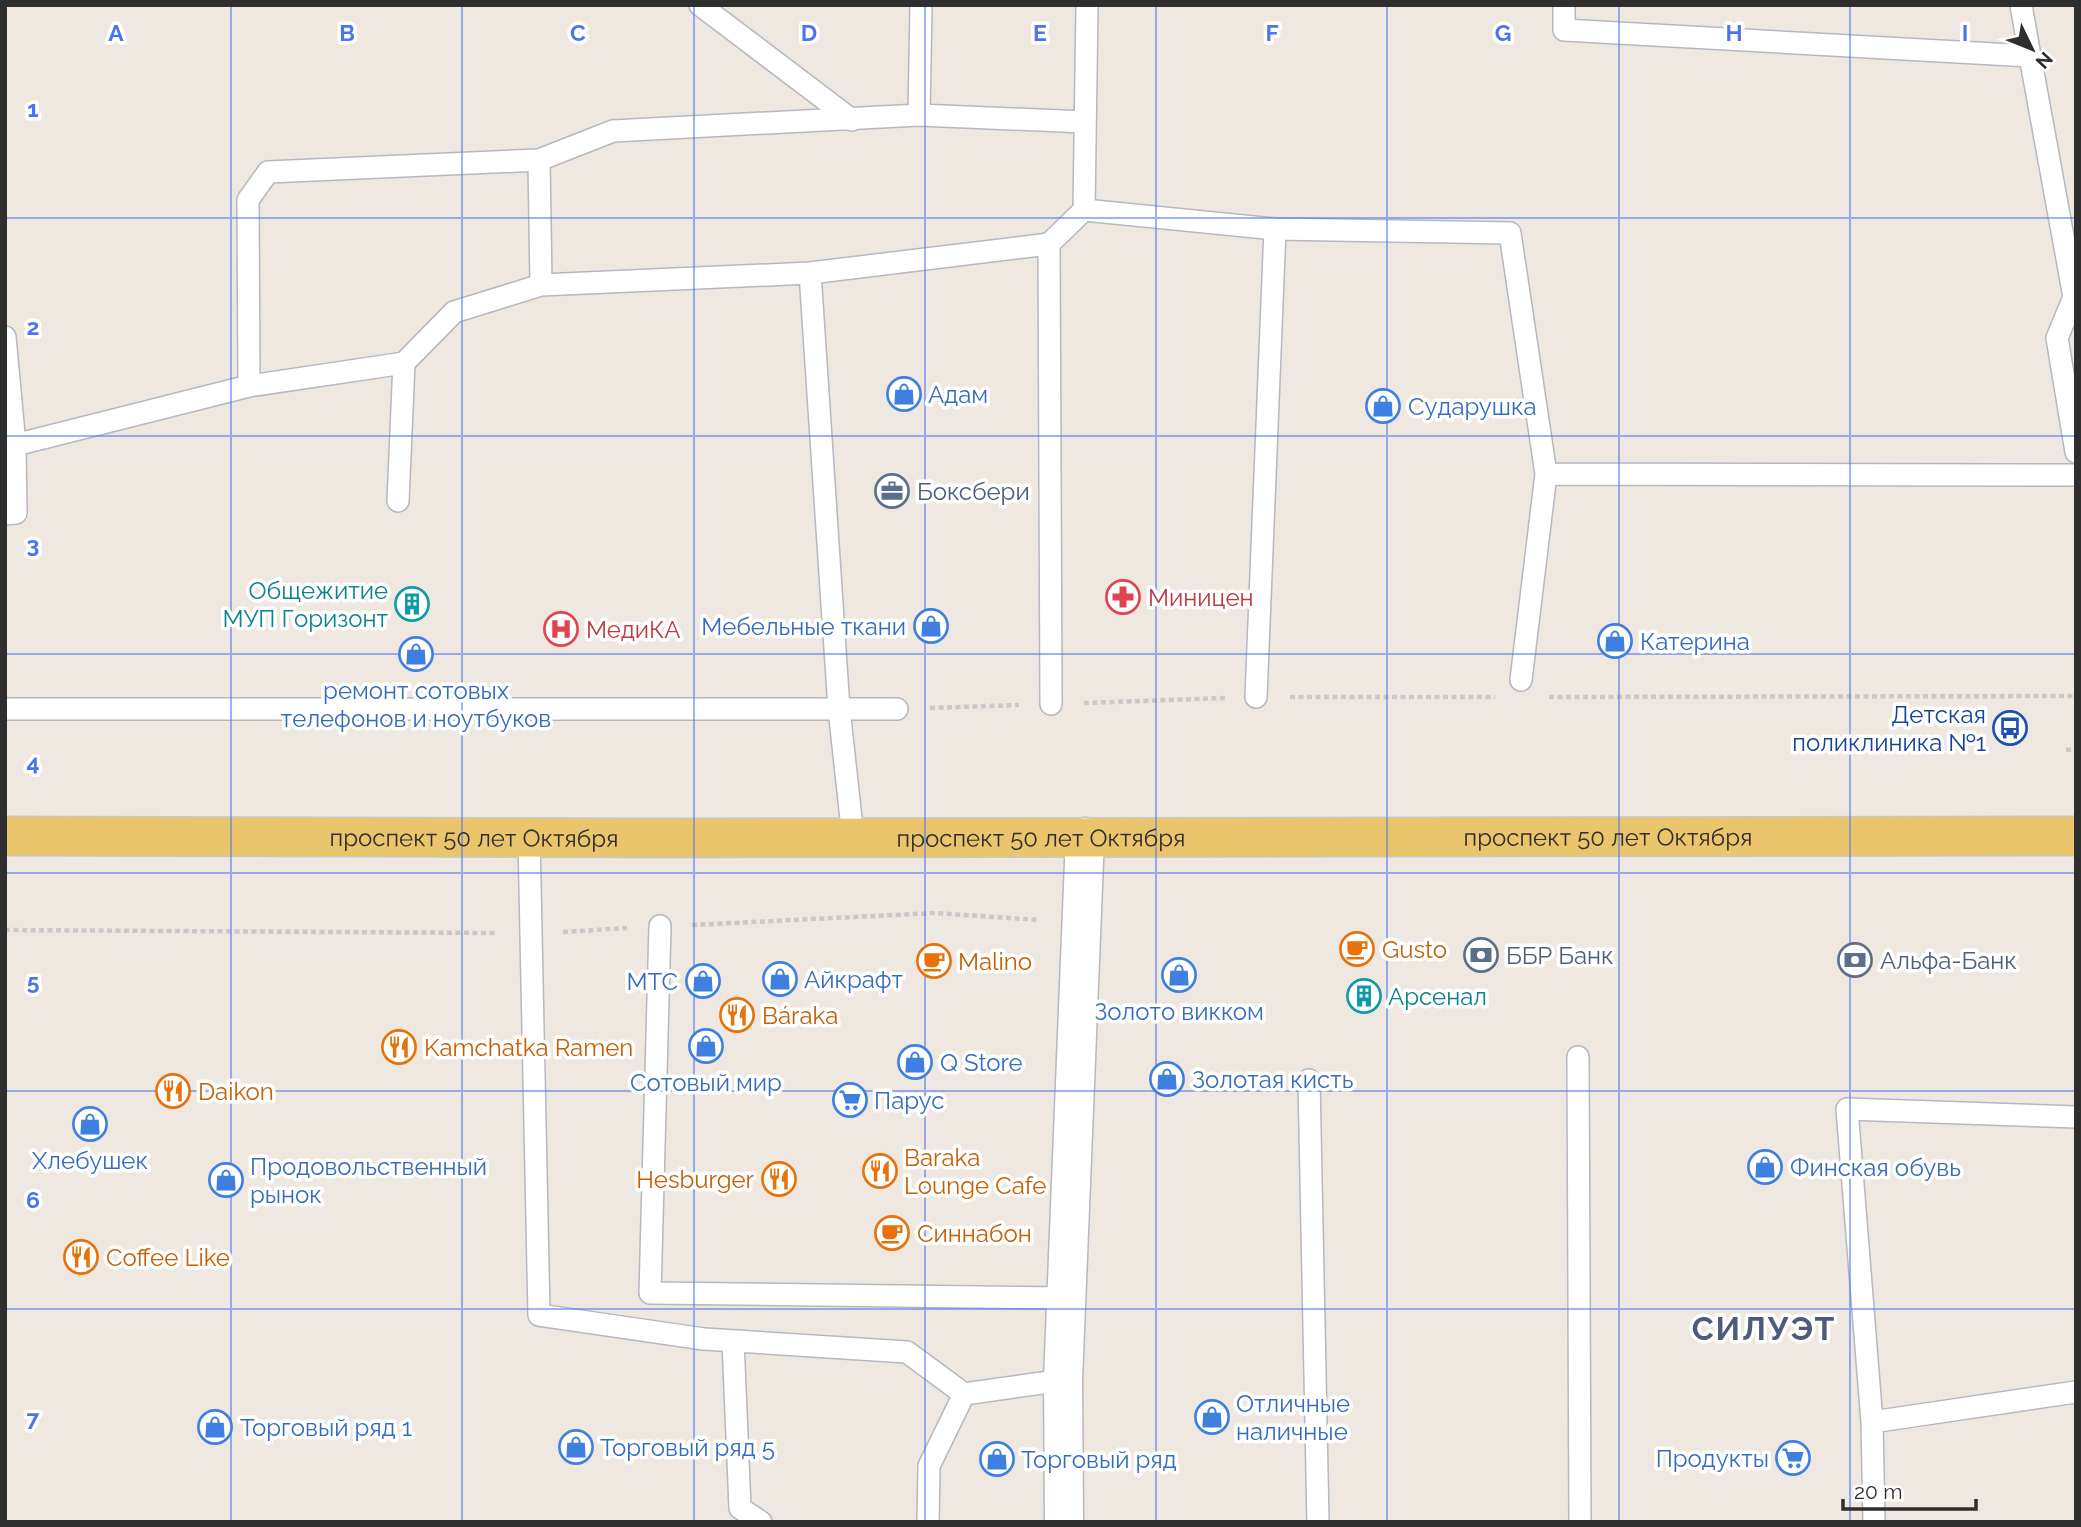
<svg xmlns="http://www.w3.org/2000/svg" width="2081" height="1527" font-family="Raleway,sans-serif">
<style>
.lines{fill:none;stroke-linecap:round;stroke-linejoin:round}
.lane-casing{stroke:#b4b8c0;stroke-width:24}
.street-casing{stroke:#b4b8c0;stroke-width:41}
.primary-casing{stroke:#c9c9c9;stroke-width:41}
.path{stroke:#c9c9c9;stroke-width:4.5;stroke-dasharray:5 3.5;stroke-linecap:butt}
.lane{stroke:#fff;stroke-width:21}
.street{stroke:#fff;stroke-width:38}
.primary{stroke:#eac56b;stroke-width:38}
.grid{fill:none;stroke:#4c74f0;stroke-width:2;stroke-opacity:0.55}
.labels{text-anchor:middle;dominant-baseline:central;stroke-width:7;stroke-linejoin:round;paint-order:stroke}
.shop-label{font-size:24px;fill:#366cbe;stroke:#fff;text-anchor:start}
.service-label{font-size:24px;fill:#4e5e75;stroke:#fff;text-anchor:start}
.culture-label{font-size:24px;fill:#0d838f;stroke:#fff;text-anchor:end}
.health-label{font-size:24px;fill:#be3a42;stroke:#fff;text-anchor:start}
.transit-label{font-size:24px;fill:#164399;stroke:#fff;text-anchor:end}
.street-label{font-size:24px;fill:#2e2e2e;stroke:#fff}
.food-label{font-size:24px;fill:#c56008;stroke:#fff;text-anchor:start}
.district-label{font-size:32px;font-weight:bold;letter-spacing:2px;fill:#505a7d;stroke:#fff}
.grid-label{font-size:23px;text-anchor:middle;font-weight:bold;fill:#4c74f0;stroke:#fff;stroke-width:7;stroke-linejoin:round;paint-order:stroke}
</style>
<rect width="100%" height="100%" fill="#eee8e1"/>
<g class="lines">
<g class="lane-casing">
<path id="lane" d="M700,5L852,120
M1564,5V30L2030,56L2021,5
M2030,56L2074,297L2057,338L2076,452
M919,115L921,5
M539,160L541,285
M1084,210L1087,5
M1049,244L1084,210L1275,229L1510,233L1546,474L2076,475
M5,337L15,445L16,513L5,514
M249,386L248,200L268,172L539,160L613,131L919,115L1085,122
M15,445L249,386L404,363L454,312L541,285L810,273
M398,501L404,363
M1521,680L1546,474
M1256,697L1275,229
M5,709H897
M853,837L839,709L810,273L1049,244L1051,704
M529,838L539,1315L704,1339L907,1352L964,1394
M660,926L650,1293L1068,1298
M1578,1057L1580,1522
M1309,1080L1318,1522
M733,1341L740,1508L761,1522
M1872,1422L1847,1109L2076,1117
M928,1522L929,1466L964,1394L1063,1380
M1874,1522L1872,1422L2076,1392"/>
</g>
<g class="street-casing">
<path id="street" d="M1064,1522L1063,1380L1085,837"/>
</g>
<g class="primary-casing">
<g id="primary">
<path id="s1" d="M5,836L670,838L2076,836"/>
</g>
</g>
<path class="path" d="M1290,697H1495
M1549,697L2076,696
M1084,703L1225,698
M930,708L1019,705
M2066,750L2076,749
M692,925L934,913L1040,920
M5,930L498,933
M563,932L627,928"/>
<use href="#lane" class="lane"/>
<use href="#street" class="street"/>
<use href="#primary" class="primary"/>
</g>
<path class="grid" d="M231,5V1522M462,5V1522M694,5V1522M925,5V1522M1156,5V1522M1387,5V1522M1619,5V1522M1850,5V1522M5,218H2076M5,436H2076M5,654H2076M5,873H2076M5,1091H2076M5,1309H2076"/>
<defs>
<g id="shop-ring" transform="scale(1.75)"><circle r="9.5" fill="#fff" stroke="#3f7fe0" stroke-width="1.5"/><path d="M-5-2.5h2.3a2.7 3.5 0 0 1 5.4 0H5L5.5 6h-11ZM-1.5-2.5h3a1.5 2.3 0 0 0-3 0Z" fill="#3f7fe0"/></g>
<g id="office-ring" transform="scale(1.75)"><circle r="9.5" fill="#fff" stroke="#5c6f8a" stroke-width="1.5"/><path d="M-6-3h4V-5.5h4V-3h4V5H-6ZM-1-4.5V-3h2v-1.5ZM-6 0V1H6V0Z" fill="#5c6f8a"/></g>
<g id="pharmacy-ring" transform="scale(1.75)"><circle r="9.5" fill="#fff" stroke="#e0444e" stroke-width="1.5"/><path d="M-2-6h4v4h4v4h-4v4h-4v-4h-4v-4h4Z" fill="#e0444e"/></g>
<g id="building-ring" transform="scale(1.75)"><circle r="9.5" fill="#fff" stroke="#0f9aa8" stroke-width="1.5"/><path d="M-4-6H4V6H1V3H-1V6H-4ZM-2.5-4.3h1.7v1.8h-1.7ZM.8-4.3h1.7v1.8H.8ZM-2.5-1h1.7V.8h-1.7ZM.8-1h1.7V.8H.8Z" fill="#0f9aa8"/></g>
<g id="hospital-ring" transform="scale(1.75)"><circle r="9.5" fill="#fff" stroke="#e0444e" stroke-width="1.5"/><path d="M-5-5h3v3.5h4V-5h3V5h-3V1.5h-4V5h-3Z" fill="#e0444e"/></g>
<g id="bus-ring" transform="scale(1.75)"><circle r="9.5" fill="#fff" stroke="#1a4fb4" stroke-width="1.5"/><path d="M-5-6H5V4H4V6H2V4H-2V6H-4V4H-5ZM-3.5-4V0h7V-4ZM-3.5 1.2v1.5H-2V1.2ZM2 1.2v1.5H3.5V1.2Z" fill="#1a4fb4"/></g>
<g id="cafe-ring" transform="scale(1.75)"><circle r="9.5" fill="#fff" stroke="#e8710a" stroke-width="1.5"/><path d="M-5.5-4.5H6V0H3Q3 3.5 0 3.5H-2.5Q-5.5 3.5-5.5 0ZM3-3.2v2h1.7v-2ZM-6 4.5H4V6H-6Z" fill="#e8710a"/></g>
<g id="bank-ring" transform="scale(1.75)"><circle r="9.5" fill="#fff" stroke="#5c6f8a" stroke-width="1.5"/><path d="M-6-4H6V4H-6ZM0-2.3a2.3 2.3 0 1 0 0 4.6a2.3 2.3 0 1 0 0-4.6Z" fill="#5c6f8a"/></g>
<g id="restaurant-ring" transform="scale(1.75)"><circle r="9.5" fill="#fff" stroke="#e8710a" stroke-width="1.5"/><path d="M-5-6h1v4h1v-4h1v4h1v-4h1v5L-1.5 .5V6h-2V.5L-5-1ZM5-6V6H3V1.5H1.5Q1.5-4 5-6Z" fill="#e8710a"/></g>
<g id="supermarket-ring" transform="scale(1.75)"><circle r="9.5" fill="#fff" stroke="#3f7fe0" stroke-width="1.5"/><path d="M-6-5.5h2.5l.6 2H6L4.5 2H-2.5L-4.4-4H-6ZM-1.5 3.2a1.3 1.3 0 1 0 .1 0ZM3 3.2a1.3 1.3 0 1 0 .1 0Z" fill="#3f7fe0"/></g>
</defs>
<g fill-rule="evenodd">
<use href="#shop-ring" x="904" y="394"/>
<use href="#shop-ring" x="1383" y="406"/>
<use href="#office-ring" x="892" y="491"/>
<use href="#pharmacy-ring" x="1123" y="597"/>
<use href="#building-ring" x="412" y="604"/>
<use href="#shop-ring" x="931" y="626"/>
<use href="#hospital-ring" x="561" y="629"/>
<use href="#shop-ring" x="1615" y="641"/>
<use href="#shop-ring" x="416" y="654"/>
<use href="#bus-ring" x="2010" y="728"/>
<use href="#cafe-ring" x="1357" y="949"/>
<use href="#bank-ring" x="1481" y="955"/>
<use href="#bank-ring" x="1855" y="960"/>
<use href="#cafe-ring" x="934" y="961"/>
<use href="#shop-ring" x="1179" y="975"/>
<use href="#shop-ring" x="780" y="979"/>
<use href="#shop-ring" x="703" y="981"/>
<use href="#building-ring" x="1364" y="996"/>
<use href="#restaurant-ring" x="737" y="1015"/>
<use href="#shop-ring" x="706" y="1046"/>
<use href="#restaurant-ring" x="399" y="1047"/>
<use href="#shop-ring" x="915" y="1062"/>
<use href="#shop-ring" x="1167" y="1079"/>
<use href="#restaurant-ring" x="173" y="1091"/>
<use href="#supermarket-ring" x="850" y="1100"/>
<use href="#shop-ring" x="90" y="1124"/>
<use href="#shop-ring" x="1765" y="1167"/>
<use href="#restaurant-ring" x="880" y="1171"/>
<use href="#restaurant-ring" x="779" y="1179"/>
<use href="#shop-ring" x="226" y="1180"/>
<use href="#cafe-ring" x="892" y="1233"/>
<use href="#restaurant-ring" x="81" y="1257"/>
<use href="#shop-ring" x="1212" y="1417"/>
<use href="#shop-ring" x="215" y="1427"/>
<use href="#shop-ring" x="576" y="1447"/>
<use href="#supermarket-ring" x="1793" y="1458"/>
<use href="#shop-ring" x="997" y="1459"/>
</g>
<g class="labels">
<g class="shop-label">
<text x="928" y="394">Адам</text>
<text x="1408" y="406">Сударушка</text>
<text x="906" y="626" text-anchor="end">Мебельные ткани</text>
<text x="1640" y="641">Катерина</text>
<text x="416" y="690" text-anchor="middle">ремонт сотовых<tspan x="416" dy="28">телефонов и ноутбуков</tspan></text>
<text x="804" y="979">Айкрафт</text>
<text x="678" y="981" text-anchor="end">МТС</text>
<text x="1179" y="1011" text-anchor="middle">Золото викком</text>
<text x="940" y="1062">Q Store</text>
<text x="1192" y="1079">Золотая кисть</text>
<text x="706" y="1082" text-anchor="middle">Сотовый мир</text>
<text x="874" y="1100">Парус</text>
<text x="90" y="1160" text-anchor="middle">Хлебушек</text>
<text x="250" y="1166">Продовольственный<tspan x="250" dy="28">рынок</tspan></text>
<text x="1790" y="1167">Финская обувь</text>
<text x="1236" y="1403">Отличные<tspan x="1236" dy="28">наличные</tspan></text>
<text x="240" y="1427">Торговый ряд 1</text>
<text x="600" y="1447">Торговый ряд 5</text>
<text x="1769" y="1458" text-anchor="end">Продукты</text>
<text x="1021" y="1459">Торговый ряд</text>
</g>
<g class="service-label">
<text x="917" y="491">Боксбери</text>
<text x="1506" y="955">ББР Банк</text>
<text x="1880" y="960">Альфа-Банк</text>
</g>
<g class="culture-label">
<text x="388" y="590">Общежитие<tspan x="388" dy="28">МУП Горизонт</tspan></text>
<text x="1388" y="996" text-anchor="start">Арсенал</text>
</g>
<g class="health-label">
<text x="1148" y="597">Миницен</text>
<text x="586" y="629">МедиКА</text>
</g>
<g class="transit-label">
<text x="1986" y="714">Детская<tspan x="1986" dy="28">поликлиника №1</tspan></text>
</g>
<g class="street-label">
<text stroke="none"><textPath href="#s1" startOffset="469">проспект 50 лет Октября</textPath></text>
<text stroke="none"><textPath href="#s1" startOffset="1036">проспект 50 лет Октября</textPath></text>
<text stroke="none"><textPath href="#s1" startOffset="1603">проспект 50 лет Октября</textPath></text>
</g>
<g class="food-label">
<text x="1382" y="949">Gusto</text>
<text x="958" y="961">Malino</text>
<text x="762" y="1015">Báraka</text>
<text x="424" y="1047">Kamchatka Ramen</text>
<text x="198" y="1091">Daikon</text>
<text x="904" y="1157">Baraka<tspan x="904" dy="28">Lounge Cafe</tspan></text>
<text x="754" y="1179" text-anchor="end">Hesburger</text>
<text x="917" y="1233">Синнабон</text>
<text x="106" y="1257">Coffee Like</text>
</g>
<g class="district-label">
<text x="1764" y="1328">СИЛУЭТ</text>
</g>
</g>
<g class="grid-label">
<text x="116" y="41">A</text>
<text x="347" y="41">B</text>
<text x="578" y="41">C</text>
<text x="809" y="41">D</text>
<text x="1040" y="41">E</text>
<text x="1272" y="41">F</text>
<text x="1503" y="41">G</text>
<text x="1734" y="41">H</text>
<text x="1965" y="41">I</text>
<text x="33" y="117">1</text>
<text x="33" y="335">2</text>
<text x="33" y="553">3</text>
<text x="33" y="771">4</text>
<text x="33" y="990">5</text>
<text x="33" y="1208">6</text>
<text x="33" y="1426">7</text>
</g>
<rect width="2081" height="1527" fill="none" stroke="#2e2e2e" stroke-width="14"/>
<g transform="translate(2032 49) rotate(133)" stroke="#ffffff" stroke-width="5" paint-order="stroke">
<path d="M0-5L12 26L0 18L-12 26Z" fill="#2e2e2e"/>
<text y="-10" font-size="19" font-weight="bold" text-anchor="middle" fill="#2e2e2e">N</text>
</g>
<path d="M1843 1499v10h133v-10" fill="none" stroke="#2e2e2e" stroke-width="3.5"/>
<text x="1854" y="1499" font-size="21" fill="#2e2e2e" stroke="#ffffff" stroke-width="5" paint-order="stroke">20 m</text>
</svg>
